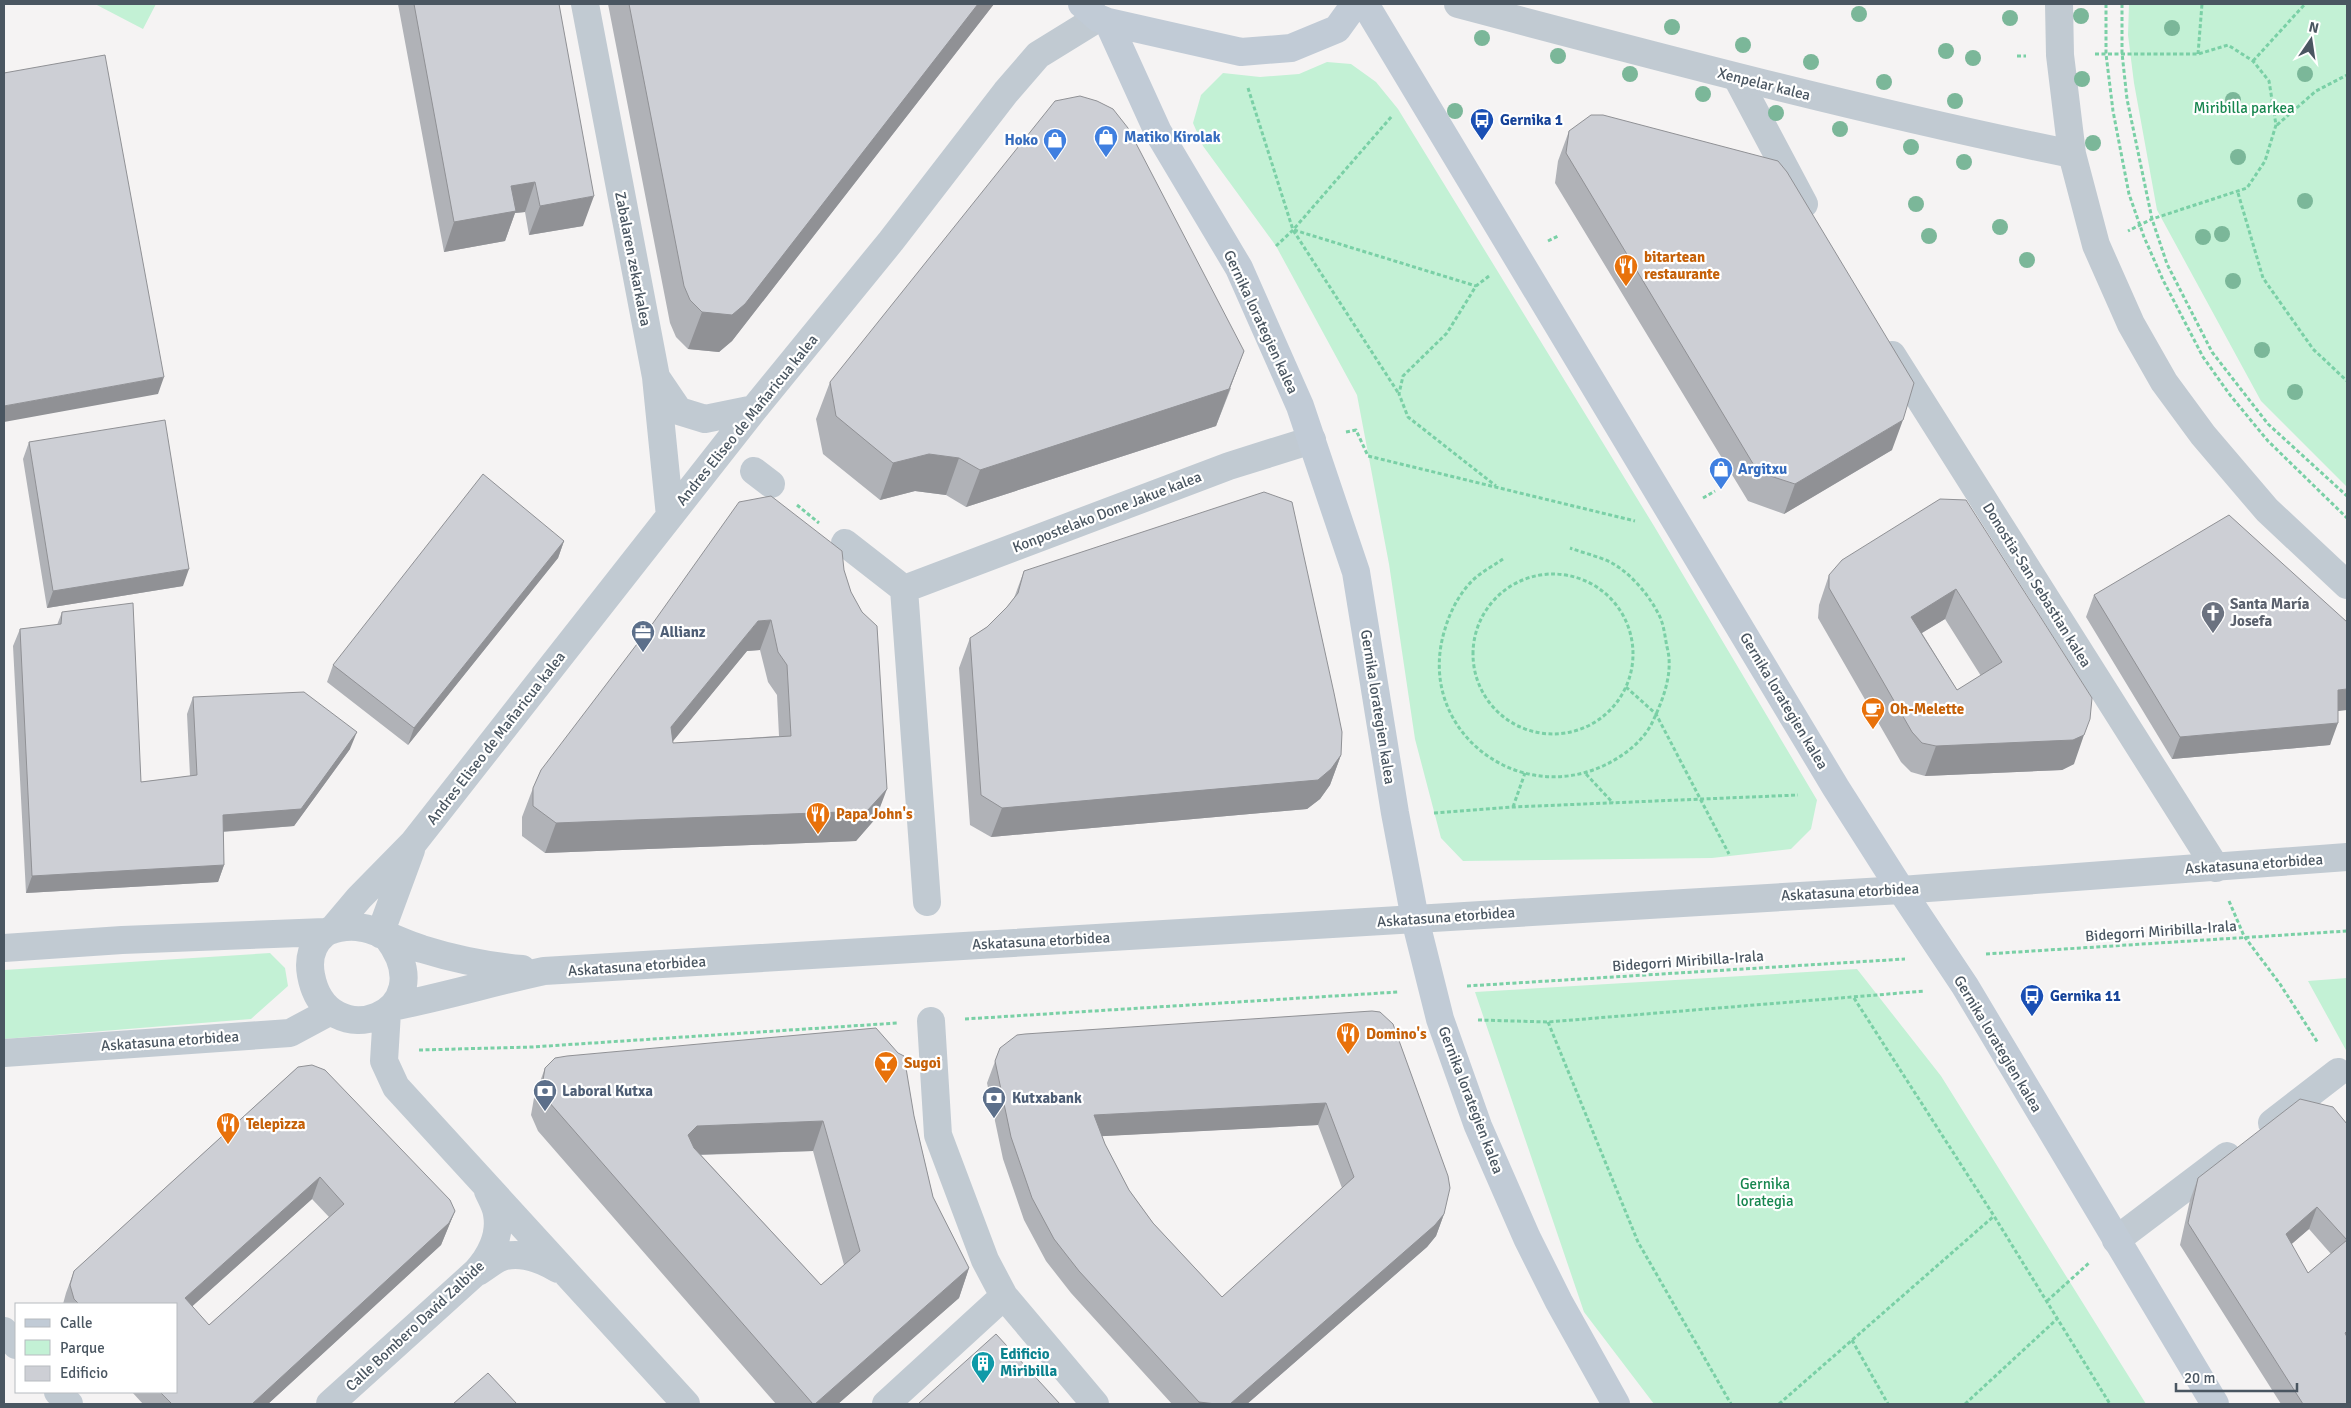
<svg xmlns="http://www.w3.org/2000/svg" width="2351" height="1408" font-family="Signika,sans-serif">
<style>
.green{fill:#c3f1d5}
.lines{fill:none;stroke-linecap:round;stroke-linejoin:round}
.path{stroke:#7ad0a6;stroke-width:3;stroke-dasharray:4 2.5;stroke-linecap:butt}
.pedestrian{stroke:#c1cad2;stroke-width:28}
.minor{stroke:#c1cad2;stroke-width:28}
.secondary{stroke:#c1cbd6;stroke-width:28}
.tree{fill:#7bb799}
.wall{fill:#b0b2b7;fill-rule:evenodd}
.shaded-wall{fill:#909195}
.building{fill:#cdcfd5;stroke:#909195;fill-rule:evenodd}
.labels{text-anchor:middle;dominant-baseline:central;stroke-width:4.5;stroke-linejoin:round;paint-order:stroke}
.street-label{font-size:15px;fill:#4a5661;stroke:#fff}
.park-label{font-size:15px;fill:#17864f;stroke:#fff}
.transit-label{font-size:15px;font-weight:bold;fill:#164399;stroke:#fff;text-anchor:start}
.shop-label{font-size:15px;font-weight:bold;fill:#366cbe;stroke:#fff;text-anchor:start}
.food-label{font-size:15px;font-weight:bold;fill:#c56008;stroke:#fff;text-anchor:start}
.worship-label{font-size:15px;font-weight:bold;fill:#5b616d;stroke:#fff;text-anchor:start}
.service-label{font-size:15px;font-weight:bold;fill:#4e5e75;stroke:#fff;text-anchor:start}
.culture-label{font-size:15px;font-weight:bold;fill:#0d838f;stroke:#fff;text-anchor:start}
</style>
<rect width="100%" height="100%" fill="#f5f3f3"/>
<path class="green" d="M95,4H156L143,29Z
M2129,4H2347V487L2261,401L2157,210L2134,83L2128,35Z
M1327,62L1351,64L1376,82L1398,109L1654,526L1817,800L1811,829L1791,849L1712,858L1463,861L1441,838L1415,739L1389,564L1357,395L1276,246L1203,146L1193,123L1201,95L1223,73L1260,77L1299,74Z
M270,953L285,968L288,986L251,1019L4,1039V970Z
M1857,969L1941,1076L2146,1404H1654L1584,1312L1475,992Z
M2347,978V1052L2308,981Z"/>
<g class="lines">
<path class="path" d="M2106,4V54L2113,111L2129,194L2144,237L2163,280L2203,357L2230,395L2268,441L2347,518
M2122,4V53L2127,99L2152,219L2167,264L2212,352L2268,424L2347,496
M2095,54H2198L2228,45L2253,61L2269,81L2276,125L2265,161L2247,188L2152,219L2128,231
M2198,54L2202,4
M2017,56H2026
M2253,61L2305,4
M1248,88L1293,230L1399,394
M2277,125L2316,91L2347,75
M2238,193L2263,278L2313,349L2347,381
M1294,230L1476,286
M1548,241L1558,236
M1276,246L1293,230L1392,116
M1489,276L1476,286L1447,333L1403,376L1399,394L1408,417L1496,486
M1346,432L1356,430L1368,456L1635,521
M1703,498L1715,491
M797,505L819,523
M1503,559C1493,566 1481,572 1472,581C1459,594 1450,612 1445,629C1414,727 1515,808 1605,765C1624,756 1643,741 1652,723C1663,700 1674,672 1667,647C1665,637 1664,626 1660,617C1650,596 1631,573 1610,562C1598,556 1583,553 1570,548
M1473 654a80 80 0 1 1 160 0a80 80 0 1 1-160 0Z
M1626,687L1656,714L1729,854
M1586,774L1613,803
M1513,807L1525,773
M1434,813L1513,807L1798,795
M2229,901L2244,936L2280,984L2318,1043
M1986,954L2347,931
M1467,986L1905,959
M1854,998L1994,1216L2110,1404
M965,1019L1398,992
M1478,1020L1548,1022L1925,991
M1548,1022L1638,1242L1731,1404
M419,1050L532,1047L897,1023
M2047,1301L2089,1263
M1852,1340L1888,1404
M1779,1404L1994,1216
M1965,1404L2057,1319"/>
<path class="pedestrian" d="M1737,78L1804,204
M1892,355L2216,868
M754,471L771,484
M845,543L904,589L927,902
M904,589L1229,466L1312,440
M931,1021L938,1135L985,1260L1004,1296L1095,1404
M2272,1123L2338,1072
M2116,1240L2227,1156
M886,1404L1004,1296"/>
<path class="minor" d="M585,4L656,377L670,516
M1458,4C1662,58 1866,112 2072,154
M2059,4L2060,55L2072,154L2096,245L2131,324L2164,382L2203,435L2267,510L2347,585
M658,380L679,411L705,419L754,409
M332,930L359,898L414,842L754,409L891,241L1006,92L1038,55L1098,18
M380,934L411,850
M387,937C447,1015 326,1058 311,975C308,959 312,944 324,934C331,928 347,926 357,927C378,929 401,943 422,949C454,959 489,966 522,969
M4,948L122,940L325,932
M392,1007C443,997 493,982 544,971L1901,890L2347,857
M387,1012L384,1061L396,1087L686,1404
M4,1053L290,1033L331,1011
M478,1272C486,1267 496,1258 505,1256C523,1252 543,1260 558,1269
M4,1331L16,1345
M58,1392L69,1404
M330,1404L476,1272C490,1257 501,1236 497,1214C496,1206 491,1198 488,1191"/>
<path class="secondary" d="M1082,4L1098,18L1108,22L1241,52L1291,48L1337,29L1355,4
M1365,4L1836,788L1901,890L1965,986L2215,1404
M1108,22L1158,132L1239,268L1300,406L1356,572L1395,813L1415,919L1440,1019L1478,1126L1527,1238L1559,1302L1616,1404"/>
</g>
<g class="tree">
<circle cx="1859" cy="14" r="8"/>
<circle cx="2081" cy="16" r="8"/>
<circle cx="2010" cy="18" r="8"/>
<circle cx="1672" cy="27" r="8"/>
<circle cx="2172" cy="28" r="8"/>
<circle cx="1482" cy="38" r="8"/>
<circle cx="1743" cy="45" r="8"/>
<circle cx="1946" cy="51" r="8"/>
<circle cx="1558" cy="56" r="8"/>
<circle cx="1973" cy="58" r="8"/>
<circle cx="1811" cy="62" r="8"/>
<circle cx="1630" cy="74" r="8"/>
<circle cx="2305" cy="74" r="8"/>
<circle cx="2082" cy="79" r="8"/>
<circle cx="1884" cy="82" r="8"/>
<circle cx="1703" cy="94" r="8"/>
<circle cx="2233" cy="100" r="8"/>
<circle cx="1955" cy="101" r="8"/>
<circle cx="1455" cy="111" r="8"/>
<circle cx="1776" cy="113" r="8"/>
<circle cx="1840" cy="129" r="8"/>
<circle cx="2093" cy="143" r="8"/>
<circle cx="1911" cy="147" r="8"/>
<circle cx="2238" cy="157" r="8"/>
<circle cx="1964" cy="162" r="8"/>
<circle cx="2305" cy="201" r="8"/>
<circle cx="1916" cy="204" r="8"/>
<circle cx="2000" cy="227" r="8"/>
<circle cx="2222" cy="234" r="8"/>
<circle cx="1929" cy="236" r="8"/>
<circle cx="2203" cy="237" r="8"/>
<circle cx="2027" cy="260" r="8"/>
<circle cx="2233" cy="281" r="8"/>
<circle cx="2262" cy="350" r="8"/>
<circle cx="2295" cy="392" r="8"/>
</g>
<path class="wall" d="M398,4H559L583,226L529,235L525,212L515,213L505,241L444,252Z
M608,4H994L732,341L719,352L688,349L676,337L670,323Z
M1569,131L1892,450L1784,514L1748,501L1555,183L1558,161Z
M830,382L1231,388L1216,426L966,507L946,495L915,491L880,500L823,454L816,419Z
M29,442L183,586L47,608L23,459Z
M1966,500L2074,764L2062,770L1925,776L1911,772L1901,762L1818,618L1819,605L1829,575ZM1945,619L1981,676L1957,690L1922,633Z
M564,541L558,558L408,745L327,682L333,665Z
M844,570L876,818L856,841L545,853L522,836V817L533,788L541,770ZM760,650L768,682L777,695L779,736L673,743L672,742L747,651Z
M1024,571L1341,755L1330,785L1320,799L1307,809L991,837L970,825L959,668L970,638L987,627L1007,607L1014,598Z
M2094,595L2338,711L2330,745L2172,759L2086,617Z
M62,612L141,782L190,776L187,714L193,697L350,749L294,826L223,832L224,865L218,882L26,893L13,646L20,629L57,625Z
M1372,1011L1444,1214L1436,1236L1427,1247L1247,1404H1172L1071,1293L1046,1261L1024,1220L1003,1159L987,1083L1000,1048ZM1318,1125L1342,1188L1222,1297L1153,1223L1129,1190L1105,1144L1102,1136Z
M298,1067L455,1211L441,1245L268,1404H143L132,1392H176V1304H63L66,1293L74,1271ZM312,1199L329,1217L209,1325L192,1306Z
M545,1068L914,1116L933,1197L969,1268L959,1298L838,1404H776L538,1131L531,1115L534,1098ZM813,1151L844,1265L821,1285L701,1155Z
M2347,1124V1404H2281L2180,1245L2190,1200L2198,1178ZM2309,1229L2331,1254L2308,1273L2291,1244Z"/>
<path class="shaded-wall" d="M978,4H994L732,341L719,352L688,349L702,312Z
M535,182L525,212L515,213L505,241L444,252L454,222L511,186Z
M594,196L583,226L529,235L540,206Z
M1244,351L1216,426L966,507L980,470Z
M164,377L158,394L4,422V406Z
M1903,420L1892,450L1784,514L1795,484Z
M929,454L959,458L946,495L915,491L880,500L893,463Z
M564,541L558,558L408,745L414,728Z
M189,569L183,586L47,608L53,591Z
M1956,589L1945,619L1900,646L1911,617Z
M771,620L760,650L747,651L660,757L671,727L758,621Z
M2347,689V710L2330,712L2338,690Z
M2338,723L2330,745L2172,759L2180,737Z
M357,732L350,749L294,826L216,832L223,815Z
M2084,735L2074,764L2062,770L1925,776L1936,746Z
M1341,755L1330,785L1320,799L1307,809L991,837L1002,808Z
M887,789L876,818L856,841L545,853L556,823Z
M224,865L218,882L26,893L32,876Z
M1326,1103L1318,1125L1086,1137L1094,1115Z
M823,1121L813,1151L686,1155L688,1135L697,1126Z
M320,1177L312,1199L177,1320L185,1298Z
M2317,1207L2309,1229L2278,1256L2286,1234Z
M455,1211L441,1245L268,1404H252Z
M1444,1214L1436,1236L1427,1247L1247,1404H1230Z
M969,1268L959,1298L838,1404H815Z
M1199,1402L1216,1404H1198Z"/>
<path class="building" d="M414,4H559L594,196L540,206L535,182L511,186L516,211L454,222Z
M629,4H978L745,304L732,315L702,312L690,300L684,286Z
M105,55L164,377L4,406V73Z
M1080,96L1097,101L1113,109L1128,128L1244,351L1229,389L980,470L959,458L929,454L893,463L836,416L830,382L1055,101Z
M1591,115H1603L1778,161L1787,172L1914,383L1903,420L1795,484L1758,472L1566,153L1569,131Z
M165,420L189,569L53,591L29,442Z
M483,474L564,541L414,728L333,665Z
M1264,492L1292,502L1334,693L1342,732L1341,755L1331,769L1318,780L1002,808L981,795L970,638L987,627L1007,607L1018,593L1024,571Z
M771,496L842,551L844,570L851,592L862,612L877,626L887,789L867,811L556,823L533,806V788L541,770L653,623L739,502ZM771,620L778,652L787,665L791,736L673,743L671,727L758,621Z
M1940,499L1966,500L2092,698L2090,719L2084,735L2073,740L1936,746L1922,743L1912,732L1829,588V575L1842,560ZM1956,589L2002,662L1957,690L1911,617Z
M2229,515L2347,622V689L2338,690V723L2180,737L2094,595Z
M133,603L141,782L197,775L193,697L304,692L357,732L301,809L223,815L224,865L32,876L20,629L61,624L62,612Z
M1372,1011L1380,1012L1393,1024L1448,1176L1450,1188L1444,1214L1435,1225L1230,1404H1216L1199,1402L1079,1271L1054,1239L1032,1198L1011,1137L995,1061L1000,1048L1017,1035L1025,1034ZM1326,1103L1354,1177L1222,1297L1153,1223L1129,1190L1105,1144L1094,1115Z
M876,1028L898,1053L904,1056L914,1116L933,1197L969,1268L815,1404H813L549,1102L542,1086L545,1068L555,1058L567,1056ZM823,1121L860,1251L821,1285L694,1148L688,1135L697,1126Z
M312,1065L325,1070L450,1200L455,1211L449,1223L252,1404H172L160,1392H176V1304H79L74,1299L70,1285L74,1271L298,1067ZM320,1177L344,1204L209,1325L185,1298Z
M2300,1099L2333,1107L2347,1124V1331L2345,1333L2347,1337V1404H2303L2188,1223L2198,1178ZM2317,1207L2347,1240L2308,1273L2286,1234Z
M996,1334L1060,1404H918Z
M488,1373L517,1404H453Z"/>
<defs>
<g id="bus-pin" transform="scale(1.25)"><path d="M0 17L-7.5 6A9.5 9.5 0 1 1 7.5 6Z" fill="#1a4fb4" stroke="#fff"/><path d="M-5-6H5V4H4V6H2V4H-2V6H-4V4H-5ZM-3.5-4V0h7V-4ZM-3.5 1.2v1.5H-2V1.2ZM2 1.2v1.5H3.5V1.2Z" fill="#fff"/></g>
<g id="shop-pin" transform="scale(1.25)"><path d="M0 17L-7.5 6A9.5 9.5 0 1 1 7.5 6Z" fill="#3f7fe0" stroke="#fff"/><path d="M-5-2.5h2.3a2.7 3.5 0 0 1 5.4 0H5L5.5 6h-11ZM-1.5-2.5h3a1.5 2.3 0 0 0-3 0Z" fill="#fff"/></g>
<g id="restaurant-pin" transform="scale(1.25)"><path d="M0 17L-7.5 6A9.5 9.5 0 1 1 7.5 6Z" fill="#e8710a" stroke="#fff"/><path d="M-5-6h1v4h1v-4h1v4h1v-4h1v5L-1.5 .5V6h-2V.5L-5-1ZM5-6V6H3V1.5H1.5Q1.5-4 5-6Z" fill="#fff"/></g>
<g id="church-pin" transform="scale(1.25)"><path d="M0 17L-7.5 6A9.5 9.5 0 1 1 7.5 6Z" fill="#6b7280" stroke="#fff"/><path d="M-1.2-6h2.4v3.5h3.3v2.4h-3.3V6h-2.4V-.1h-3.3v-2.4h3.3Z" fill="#fff"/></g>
<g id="office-pin" transform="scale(1.25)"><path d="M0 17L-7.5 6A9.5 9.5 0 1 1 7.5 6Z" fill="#5c6f8a" stroke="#fff"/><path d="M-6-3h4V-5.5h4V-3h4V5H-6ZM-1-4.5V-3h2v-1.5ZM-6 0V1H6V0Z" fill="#fff"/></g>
<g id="cafe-pin" transform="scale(1.25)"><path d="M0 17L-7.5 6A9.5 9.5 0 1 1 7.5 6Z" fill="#e8710a" stroke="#fff"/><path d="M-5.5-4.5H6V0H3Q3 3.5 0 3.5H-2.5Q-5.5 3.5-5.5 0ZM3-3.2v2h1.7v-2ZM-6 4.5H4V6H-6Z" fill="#fff"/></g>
<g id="bar-pin" transform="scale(1.25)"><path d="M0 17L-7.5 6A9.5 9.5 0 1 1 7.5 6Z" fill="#e8710a" stroke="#fff"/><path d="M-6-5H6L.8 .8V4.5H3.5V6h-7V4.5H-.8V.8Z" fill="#fff"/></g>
<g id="bank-pin" transform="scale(1.25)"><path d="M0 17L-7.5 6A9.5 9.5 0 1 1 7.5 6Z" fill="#5c6f8a" stroke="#fff"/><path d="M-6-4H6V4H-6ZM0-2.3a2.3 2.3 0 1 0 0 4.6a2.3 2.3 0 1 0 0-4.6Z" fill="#fff"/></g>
<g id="building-pin" transform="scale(1.25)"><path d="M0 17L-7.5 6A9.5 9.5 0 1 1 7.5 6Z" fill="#0f9aa8" stroke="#fff"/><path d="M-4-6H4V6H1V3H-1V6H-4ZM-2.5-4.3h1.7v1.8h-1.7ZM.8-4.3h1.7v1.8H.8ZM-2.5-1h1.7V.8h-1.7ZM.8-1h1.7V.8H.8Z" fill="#fff"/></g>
</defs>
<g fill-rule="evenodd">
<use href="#bus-pin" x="1482" y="120"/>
<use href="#shop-pin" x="1106" y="137"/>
<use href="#shop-pin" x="1055" y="140"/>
<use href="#restaurant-pin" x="1626" y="266"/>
<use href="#shop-pin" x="1721" y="469"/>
<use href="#church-pin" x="2213" y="613"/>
<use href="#office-pin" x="643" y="632"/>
<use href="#cafe-pin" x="1873" y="709"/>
<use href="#restaurant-pin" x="818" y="814"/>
<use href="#bus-pin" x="2032" y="996"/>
<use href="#restaurant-pin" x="1348" y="1034"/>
<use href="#bar-pin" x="886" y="1063"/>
<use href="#bank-pin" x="545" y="1091"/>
<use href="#bank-pin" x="994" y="1098"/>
<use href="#restaurant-pin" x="228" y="1124"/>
<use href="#building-pin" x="983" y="1363"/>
</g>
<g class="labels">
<g class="street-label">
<text transform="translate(1764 84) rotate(14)">Xenpelar kalea</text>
<text transform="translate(633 259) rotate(79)">Zabalaren zekarkalea</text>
<text transform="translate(1261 322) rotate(65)">Gernika lorategien kalea</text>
<text transform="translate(747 420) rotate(-51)">Andres Eliseo de Mañaricua kalea</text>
<text transform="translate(1107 512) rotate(-21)">Konpostelako Done Jakue kalea</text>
<text transform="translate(2037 585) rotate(58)">Donostia-San Sebastian kalea</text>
<text transform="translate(1784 701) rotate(59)">Gernika lorategien kalea</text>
<text transform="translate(1378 707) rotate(81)">Gernika lorategien kalea</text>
<text transform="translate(496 738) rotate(-52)">Andres Eliseo de Mañaricua kalea</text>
<text transform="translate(2254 864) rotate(-4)">Askatasuna etorbidea</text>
<text transform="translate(1850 892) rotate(-3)">Askatasuna etorbidea</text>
<text transform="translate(1446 917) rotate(-4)">Askatasuna etorbidea</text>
<text transform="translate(2161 931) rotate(-4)">Bidegorri Miribilla-Irala</text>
<text transform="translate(1041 941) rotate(-3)">Askatasuna etorbidea</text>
<text transform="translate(1688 961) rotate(-4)">Bidegorri Miribilla-Irala</text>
<text transform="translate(637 966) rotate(-4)">Askatasuna etorbidea</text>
<text transform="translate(170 1041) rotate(-4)">Askatasuna etorbidea</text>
<text transform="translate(1998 1044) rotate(59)">Gernika lorategien kalea</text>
<text transform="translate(1471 1100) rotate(69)">Gernika lorategien kalea</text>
<text transform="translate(415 1326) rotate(-43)">Calle Bombero David Zalbide</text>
</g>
<g class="park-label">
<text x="2244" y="108">Miribilla parkea</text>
<text x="1765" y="1184">Gernika<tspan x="1765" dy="17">lorategia</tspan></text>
</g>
<g class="transit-label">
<text x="1500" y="120">Gernika 1</text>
<text x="2050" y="996">Gernika 11</text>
</g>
<g class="shop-label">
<text x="1124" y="137">Matiko Kirolak</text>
<text x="1038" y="140" text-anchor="end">Hoko</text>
<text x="1738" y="469">Argitxu</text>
</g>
<g class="food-label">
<text x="1644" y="257">bitartean<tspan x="1644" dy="17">restaurante</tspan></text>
<text x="1890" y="709">Oh-Melette</text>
<text x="836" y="814">Papa John's</text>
<text x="1366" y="1034">Domino's</text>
<text x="904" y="1063">Sugoi</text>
<text x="246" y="1124">Telepizza</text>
</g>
<g class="worship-label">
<text x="2230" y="604">Santa María<tspan x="2230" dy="17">Josefa</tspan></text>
</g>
<g class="service-label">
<text x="660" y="632">Allianz</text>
<text x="562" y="1091">Laboral Kutxa</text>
<text x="1012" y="1098">Kutxabank</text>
</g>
<g class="culture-label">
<text x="1000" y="1354">Edificio<tspan x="1000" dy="17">Miribilla</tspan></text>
</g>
</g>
<rect width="2351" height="1408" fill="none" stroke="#4a5661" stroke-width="10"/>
<rect x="15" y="1303" width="162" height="90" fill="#ffffff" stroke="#b7bbc0"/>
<rect x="25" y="1319" width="25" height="8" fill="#c1cbd6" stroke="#b7bbc0"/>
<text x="60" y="1328" font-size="15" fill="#4a5661">Calle</text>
<rect x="25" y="1340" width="25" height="15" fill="#c3f1d5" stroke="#b7bbc0"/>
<text x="60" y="1353" font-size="15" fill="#4a5661">Parque</text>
<rect x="25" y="1366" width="25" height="15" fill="#cdcfd5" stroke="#b7bbc0"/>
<text x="60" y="1378" font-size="15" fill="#4a5661">Edificio</text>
<g transform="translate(2311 40) rotate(13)" stroke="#ffffff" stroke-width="4" paint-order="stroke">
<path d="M0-4L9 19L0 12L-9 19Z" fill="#4a5661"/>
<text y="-8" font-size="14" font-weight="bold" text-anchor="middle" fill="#4a5661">N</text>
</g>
<path d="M2176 1383v8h121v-8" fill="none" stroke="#4a5661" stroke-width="2.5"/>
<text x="2184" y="1383" font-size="15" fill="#4a5661" stroke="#ffffff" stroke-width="4" paint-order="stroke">20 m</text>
</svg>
